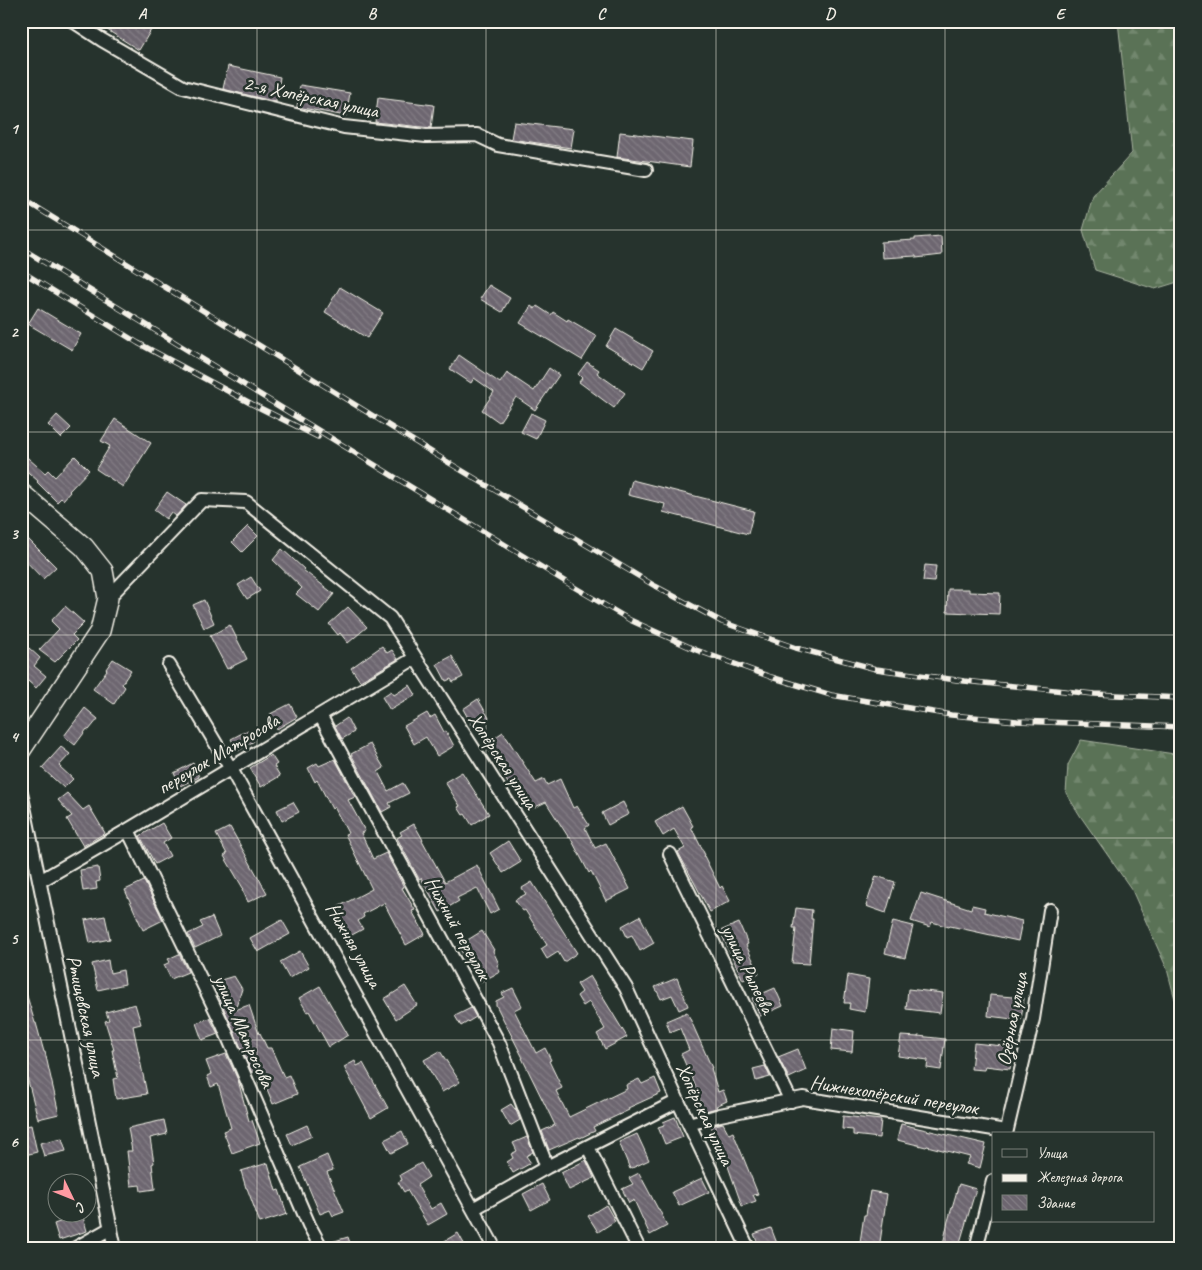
<svg xmlns="http://www.w3.org/2000/svg" width="1202" height="1270" font-family="Caveat,sans-serif">
<style>
.forest{fill:url(#forest-firs);stroke:#a7b29f}
.building{fill:url(#building-back-hatch);stroke:#f4f1e8}
.lines{fill:none;stroke-linecap:round;stroke-linejoin:round}
.street-casing{stroke:#f4f1e8;stroke-width:16}
.secondary-casing{stroke:#f4f1e8;stroke-width:22}
.street{stroke:#26332d;stroke-width:12}
.secondary{stroke:#26332d;stroke-width:19}
.rail-casing{stroke:#f4f1e8;stroke-width:5.5}
.rail{stroke:#26332d;stroke-width:4;stroke-dasharray:11;stroke-linecap:butt}
.grid{fill:none;stroke:#f4f1e8;stroke-width:1;stroke-opacity:0.55}
.labels{text-anchor:middle;dominant-baseline:central;stroke-width:5;stroke-linejoin:round;paint-order:stroke}
.street-label{font-size:20px;fill:#f4f1e8;stroke:#26332d}
.neatline{fill:none;stroke:#f4f1e8;stroke-width:2}
.grid-label{font-size:16px;text-anchor:middle;font-weight:bold;fill:#f4f1e8}
</style>
<defs>
<pattern id="forest-firs" width="22" height="20" patternUnits="userSpaceOnUse" patternTransform="scale(1.25)"><rect width="22" height="20" fill="#5a7256"/><path d="M5 1l3.5 6h-7zM16 11l3.5 6h-7z" fill="#72876e"/></pattern>
<pattern id="building-back-hatch" width="6" height="6" patternUnits="userSpaceOnUse" patternTransform="scale(1.25)"><rect width="6" height="6" fill="#6d6670"/><path d="M-1 5l2 2M0 0l6 6M5-1l2 2" fill="none" stroke="#827c84"/></pattern>
</defs>
<rect width="100%" height="100%" fill="#26332d"/>
<filter id="ink" filterUnits="userSpaceOnUse"><feTurbulence type="fractalNoise" baseFrequency=".02" numOctaves="2"/><feDisplacementMap in="SourceGraphic" scale="10" xChannelSelector="R" yChannelSelector="G"/><feConvolveMatrix kernelMatrix="1 2 1 2 8 2 1 2 1" color-interpolation-filters="sRGB"/></filter>
<g filter="url(#ink)">
<path class="forest" d="M1118,21H1181V281L1155,289L1095,270L1083,230L1093,196L1132,153Z
M1081,740L1181,755V1022L1167,969L1132,890L1081,817L1066,793L1068,765Z"/>
<path class="building" d="M93,21H148L154,25L139,50Z
M228,66L280,77L276,102L223,89Z
M300,85L350,93L346,116L297,107Z
M378,98L434,105L431,128L375,122Z
M514,122L574,129L571,148L511,139Z
M620,132L693,141L690,167L617,157Z
M941,236L942,255L916,258V256L882,258L881,242L915,240V238Z
M489,285L510,298L502,312L480,299Z
M340,287L383,313L367,338L325,312Z
M531,306L535,309L537,306L551,315L553,312L567,321L568,319L597,336L582,360L520,323Z
M38,308L81,334L72,350L28,324Z
M616,329L653,351L643,368L606,346Z
M459,355L500,383L507,373L534,391L549,368L559,375L535,410L516,397L499,422L482,410L494,392L474,378L471,383L450,369Z
M587,362L599,370L597,373L625,393L614,408L579,382L582,378L578,374Z
M531,413L545,420L536,439L521,432Z
M57,415L71,428L61,438L48,425Z
M115,419L151,443L123,487L96,469L110,446L101,441Z
M21,452L45,473L48,470L55,477L75,456L89,470L69,491L70,492L63,500L61,498L57,502L37,482L38,481L21,466Z
M632,480L754,511L748,534L663,512L665,504L628,495Z
M167,492L186,505L176,516L171,512L166,519L154,510Z
M248,526L258,536L242,552L232,542Z
M21,532L56,567L43,579L21,556Z
M282,549L304,569L303,570L334,594L319,612L296,594L302,588L273,560Z
M925,565L936,566L934,582L923,581Z
M251,577L260,591L247,599L238,585Z
M948,589H969V592L1000,593L999,614L947,612Z
M204,600L214,623L204,628L193,605Z
M65,606L84,623L72,635L77,640L55,662L39,650L59,629L51,621Z
M348,607L367,627L348,643L340,633L338,635L329,624Z
M230,625L247,659L227,669L210,636Z
M382,646L387,653L392,650L398,659L360,681L351,668Z
M29,648L40,658L34,666L46,676L36,688L21,675V657Z
M452,656L463,677L453,682L451,679L446,681L437,664Z
M113,659L131,670L122,684L125,687L114,704L93,689L107,670L106,669Z
M410,685L416,695L390,710L382,697L391,691L394,695Z
M478,699L489,718L473,727L463,709Z
M290,704L297,717L277,729L270,714Z
M85,708L98,719L89,730L87,729L75,745L64,736Z
M427,713L430,718L435,715L444,732L446,731L454,746L437,756L426,737L414,744L404,726Z
M347,718L354,732L342,739L335,726Z
M248,730L254,741L238,751L231,739Z
M503,732L536,783L544,779L547,785L560,779L573,808L577,806L589,825L585,828L595,848L606,843L630,889L606,901L591,871L589,873L570,837L569,838L546,802L531,809L518,781L510,786L500,771L501,770L487,748L497,742L494,738Z
M370,744L384,768L378,772L388,791L403,783L409,793L389,803L391,807L382,812L351,754Z
M61,747L70,754L59,766L73,779L64,788L42,768Z
M271,755L277,764L274,766L280,776L261,787L250,768Z
M335,759L355,797L348,800L365,831L361,833L373,859L386,853L404,887L402,888L415,910L412,911L425,934L406,945L384,903L363,914L364,917L358,921L363,929L350,936L336,908L372,889L345,834L348,833L334,807L332,809L317,780L315,782L308,768L317,763L319,766Z
M193,763L199,777L180,786L174,773Z
M462,772L489,814L472,825L465,814L463,815L458,807L460,806L445,782Z
M67,793L83,810L89,806L105,833L83,846L67,819L72,816L58,800Z
M293,802L299,812L282,821L277,810Z
M623,802L629,814L608,825L602,813Z
M682,806L693,826L691,827L705,855L704,856L720,888L722,886L730,901L710,912L678,852L685,848L674,829L663,836L655,822Z
M162,823L171,838L163,843L170,856L155,864L140,836Z
M414,824L423,840H422L445,882L477,865L499,909L490,914L477,888L457,898L459,901L440,912L421,878L419,879L397,838L402,835L400,832Z
M230,827L267,893L248,902L242,889L243,888L224,856L227,854L216,834Z
M508,841L521,862L503,873L490,853Z
M98,867L100,881L96,882L97,889L83,891L80,870Z
M876,876L895,882L886,913L866,906Z
M144,881L163,920L143,930L125,890Z
M532,882L577,953L564,962L558,952L547,959L541,949L547,945L525,910L523,911L515,900L526,894L522,888Z
M921,893L971,909L972,905L985,908L984,912L1022,921L1018,941L950,926L949,927L932,922L930,927L911,921Z
M796,908L812,910L811,919H813L809,964L792,963L796,928H793Z
M105,916L110,939L90,943L85,920Z
M640,916L654,943L640,951L632,935L627,937L622,926Z
M212,917L220,936L195,948L188,934L203,927L200,922Z
M282,920L290,934L258,952L250,938Z
M893,921L913,926L905,958L885,953Z
M739,923L748,944L746,945L759,973L743,980L720,931Z
M482,931L494,950L493,951L499,964L497,965L500,972L480,982L471,964L470,965L458,946Z
M300,951L309,967L289,978L280,962Z
M179,954L188,972L171,979L164,965L170,962L168,959Z
M108,960L110,973L123,970L125,984L98,990L92,964Z
M848,975L869,979L865,1012L849,1009L850,1003H844Z
M234,976L242,989L235,1010L249,1005L259,1034L260,1033L267,1048H271L284,1077L289,1075L297,1094L273,1104L259,1069L252,1073L221,1002L217,989L223,987L221,980Z
M590,976L627,1037L605,1049L597,1034L605,1029L589,1002L583,1006L577,996L582,992L577,984Z
M677,978L688,1006L679,1010L672,995L661,999L655,987Z
M24,986L35,1023H36L44,1052H45L59,1114L38,1119L22,1058L24,1057L21,1049V987Z
M320,986L348,1035L329,1047L309,1011L307,1012L299,998Z
M405,986L417,1005L396,1019L384,999Z
M513,988L522,1006L514,1010L536,1053L545,1048L551,1060L549,1061L562,1088L556,1091L569,1117L627,1089L626,1085L639,1079L642,1084L655,1078L661,1093L628,1108L629,1110L593,1127L595,1131L580,1138L579,1137L549,1150L542,1131L555,1125L522,1058H523L496,1005V1001L504,997L502,993Z
M775,988L783,1006L760,1016L752,998Z
M908,989L943,993L940,1013L906,1009Z
M990,995L1024,998L1021,1020L988,1016Z
M135,1004L141,1024L133,1026L147,1094L116,1099L113,1079L118,1078L112,1050H114L105,1021L109,1020L106,1012Z
M471,1008L476,1017L461,1026L455,1016Z
M687,1012L712,1068H711L718,1092L723,1090L727,1101L716,1106L717,1108L705,1111L698,1095L690,1071L689,1072L681,1054L689,1050L680,1028L670,1032L666,1021Z
M210,1018L218,1034L202,1040L196,1023Z
M833,1028L854,1031L852,1052L831,1050Z
M901,1036L918,1037V1036L945,1039L941,1070L927,1068L928,1060L898,1056Z
M974,1043L1013,1047L1010,1069L985,1066L984,1070L971,1069Z
M798,1049L806,1070L789,1078L778,1057Z
M440,1051L460,1082L442,1092L424,1060Z
M226,1054L238,1080L249,1121L252,1120L260,1143L232,1153L223,1131L231,1128L218,1084L211,1087L207,1076L211,1074L206,1061Z
M355,1061L357,1066L363,1063L388,1108L371,1118L344,1067Z
M765,1066L770,1077L756,1081L753,1069Z
M511,1104L515,1109V1108L520,1120L510,1126L501,1110Z
M843,1116L881,1120L879,1138L853,1135V1130L842,1129Z
M675,1117L683,1137L665,1144L658,1127L664,1125L663,1122Z
M164,1120L167,1134L150,1138L154,1163L152,1164L155,1189L141,1191L140,1185L131,1186L127,1151H132L128,1128Z
M723,1123L729,1134L733,1132L758,1194L753,1195L756,1201L742,1206L723,1152L711,1126Z
M901,1124L986,1144L980,1168L966,1164L970,1157L927,1146L926,1147L897,1140Z
M31,1125L37,1152L21,1156V1127Z
M307,1125L312,1136L292,1145L287,1134Z
M402,1131L408,1144L391,1153L384,1140Z
M637,1134L649,1160L630,1169L619,1142Z
M527,1137L533,1152L526,1156L531,1163L513,1173L507,1162L513,1158L511,1154L517,1151L513,1143Z
M62,1138L66,1151L44,1156L40,1143Z
M327,1155L333,1170L327,1172L344,1212L333,1216L330,1210L320,1214L300,1167Z
M586,1160L594,1178L569,1190L561,1173Z
M268,1163L276,1191L279,1190L287,1214L260,1223L247,1188H246L241,1171Z
M421,1163L429,1177L417,1185L431,1209L441,1203L447,1214L428,1225L407,1190L404,1192L398,1182L402,1180L400,1175Z
M639,1173L658,1209H659L667,1226L650,1235L634,1200L629,1203L622,1189L633,1184L629,1178Z
M702,1178L709,1192L679,1206L672,1192Z
M542,1184L550,1200L531,1210L523,1194Z
M959,1184L976,1189L958,1249H942L948,1221Z
M870,1191L887,1194L879,1249H859L864,1215H866Z
M606,1205L615,1221L598,1232L588,1216Z
M82,1214L87,1231L59,1240L54,1224Z
M771,1228L778,1246L771,1249H760L754,1234Z
M458,1233L467,1249H431Z
M348,1237L352,1249H330L328,1243Z"/>
<g class="lines">
<g class="street-casing">
<path id="street" d="M73,21L102,40L183,87L344,127L426,136L477,135L498,145L646,170
M108,598L202,500L246,502L390,618L626,988L678,1101L748,1248
M169,665L231,769L495,1249
M320,715L499,1043L547,1167
M21,792L115,1249
M128,830L222,1023L309,1225L322,1249
M670,854L791,1101
M40,881L128,830L415,658
M689,1124L720,1115L803,1098L1006,1131
M1006,1134L1033,1019L1050,910
M588,1147L639,1249
M473,1209L547,1167L678,1101
M74,1249L111,1228
M976,1249L993,1181"/>
</g>
<g class="secondary-casing">
<path id="secondary" d="M21,493L84,547L103,571L108,598L100,631L21,750"/>
</g>
<use href="#street" class="street"/>
<use href="#secondary" class="secondary"/>
<g class="rail-casing">
<path id="rail" d="M21,198L446,461L655,586L722,622L796,648L876,669L964,681L1094,694L1181,698
M21,248L574,587L630,620L696,650L771,677L831,695L951,715L1017,721L1181,727
M21,271L138,343L252,404L318,437"/>
</g>
<use href="#rail" class="rail"/>
</g>
</g>
<path class="grid" d="M257,21V1249M486,21V1249M716,21V1249M945,21V1249M21,230H1181M21,432H1181M21,635H1181M21,838H1181M21,1040H1181"/>
<g class="labels">
<g class="street-label">
<text transform="translate(311 97) rotate(12)">2-я Хопёрская улица</text>
<text transform="translate(218 754) rotate(-31)">переулок Матросова</text>
<text transform="translate(503 761) rotate(57)">Хопёрская улица</text>
<text transform="translate(458 928) rotate(61)">Нижний переулок</text>
<text transform="translate(354 945) rotate(61)">Нижняя улица</text>
<text transform="translate(748 969) rotate(64)">улица Рылеева</text>
<text transform="translate(86 1016) rotate(78)">Ртищевская улица</text>
<text transform="translate(1012 1019) rotate(-79)">Озёрная улица</text>
<text transform="translate(244 1031) rotate(66)">улица Матросова</text>
<text transform="translate(894 1095) rotate(9)">Нижнехопёрский переулок</text>
<text transform="translate(705 1114) rotate(65)">Хопёрская улица</text>
</g>
</g>
<rect width="1202" height="1270" fill="none" stroke="#26332d" stroke-width="55"/>
<rect x="992" y="1132" width="162" height="90" fill="#26332d" stroke="#787f78"/>
<rect x="1002" y="1149" width="25" height="8" fill="#26332d" stroke="#787f78"/>
<text x="1037" y="1158" font-size="15" fill="#f4f1e8">Улица</text>
<rect x="1002" y="1174" width="25" height="8" fill="#f4f1e8" stroke="#787f78"/>
<text x="1037" y="1182" font-size="15" fill="#f4f1e8">Железная дорога</text>
<rect x="1002" y="1195" width="25" height="15" fill="url(#building-back-hatch)" stroke="#787f78"/>
<text x="1037" y="1208" font-size="15" fill="#f4f1e8">Здание</text>
<g transform="translate(72 1198) rotate(133)"><circle r="24" fill="#26332d" stroke="#787f78"/>
<path d="M0-4L9 19L0 12L-9 19Z" fill="#ff9aa2"/>
<text y="-8" font-size="14" font-weight="bold" text-anchor="middle" fill="#f4f1e8">С</text>
</g>
<rect x="28" y="28" width="1146" height="1214" class="neatline"/>
<g class="grid-label">
<text x="142" y="19">A</text>
<text x="372" y="19">B</text>
<text x="601" y="19">C</text>
<text x="830" y="19">D</text>
<text x="1060" y="19">E</text>
<text x="14" y="134">1</text>
<text x="14" y="337">2</text>
<text x="14" y="539">3</text>
<text x="14" y="742">4</text>
<text x="14" y="944">5</text>
<text x="14" y="1147">6</text>
</g>
</svg>
